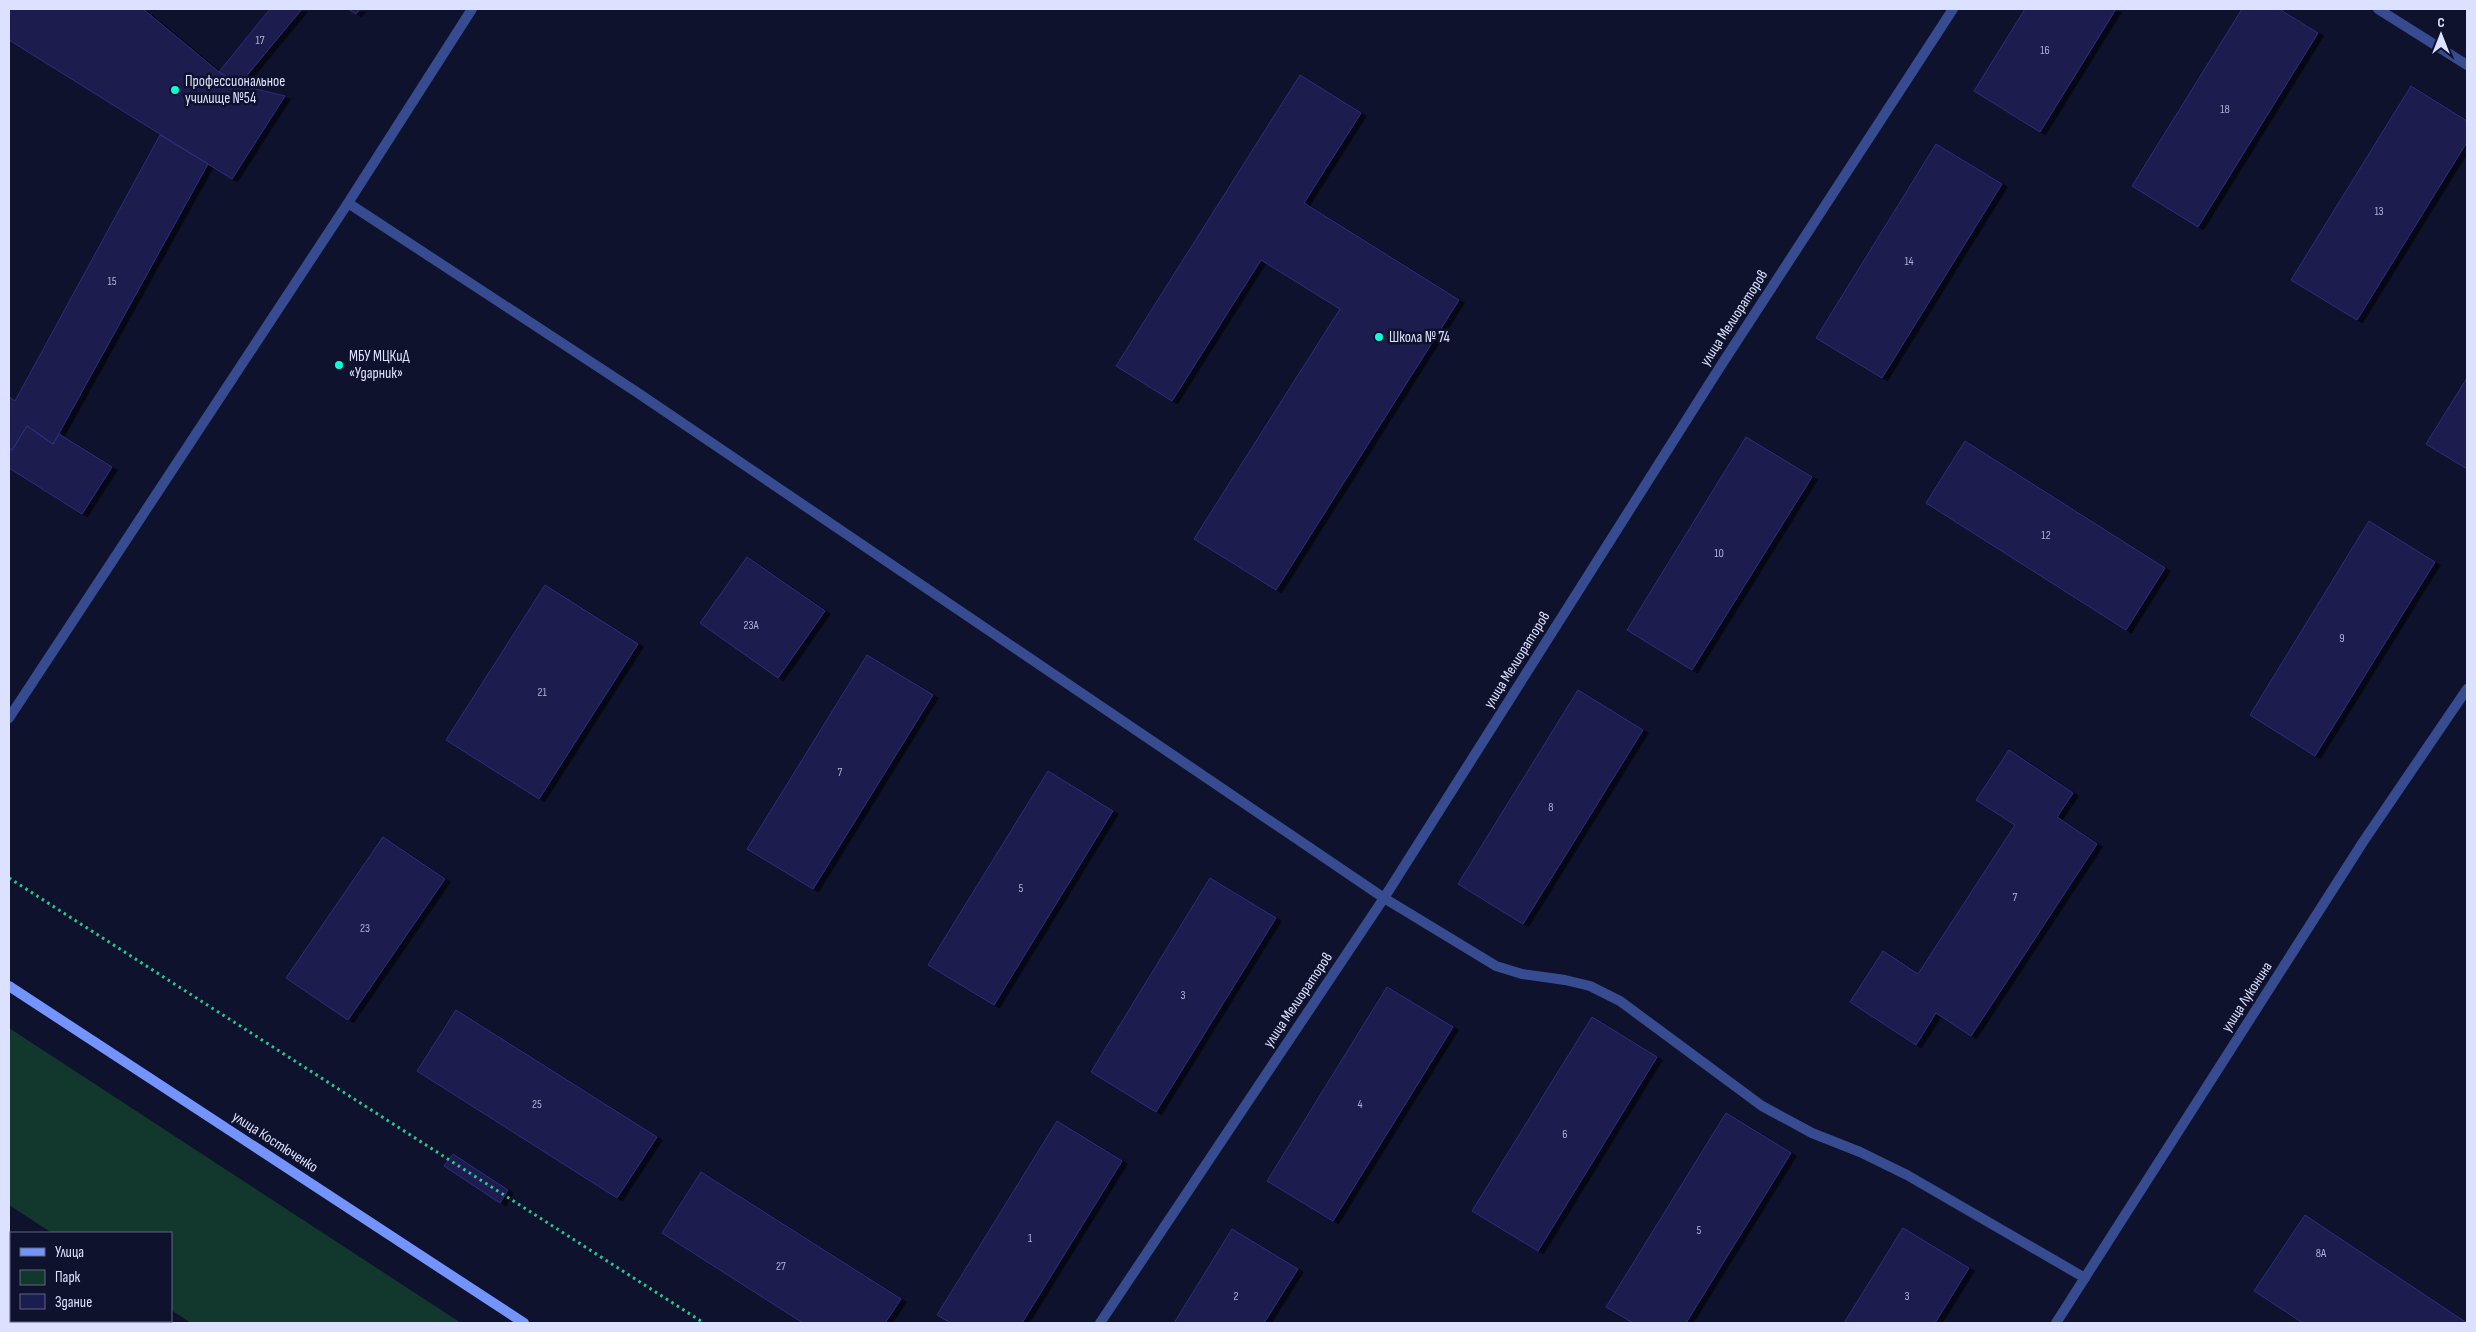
<svg xmlns="http://www.w3.org/2000/svg" width="2476" height="1332" font-family="'Sofia Sans Condensed',sans-serif">
<style>
.park{fill:#12382d}
.building{fill:#1a1d50;stroke:#2a2f7e;filter:url(#shadow)}
.lines{fill:none;stroke-linecap:round;stroke-linejoin:round}
.path{stroke:#26c894;stroke-width:3;stroke-dasharray:2.5 4;stroke-linecap:butt}
.lane{stroke:#374b90;stroke-width:10}
.street{stroke:#374b90;stroke-width:10}
.secondary{stroke:#7394ff;stroke-width:10}
.poi-dot{fill:#08ffd7;stroke:#0f122d;stroke-width:2}
.labels{text-anchor:middle;dominant-baseline:central;stroke-width:5;stroke-linejoin:round;paint-order:stroke}
.number-label{font-size:12px;fill:#acb0d3}
.poi-label{font-size:15px;fill:#dce1ff;stroke:#0f122d;text-anchor:start}
.street-label{font-size:15px;fill:#dce1ff;stroke:#0f122d}
</style>
<defs>
<filter id="shadow"><feDropShadow dx="5.5" dy="3" stdDeviation="0" flood-color="#0009"/></filter>
</defs>
<rect width="100%" height="100%" fill="#0f122d"/>
<path class="park" d="M9,1028L461,1323H191L171,1310V1233H52L9,1205Z"/>
<path class="building" d="M9,9H143L219,72L239,85L285,96L232,179L9,40Z
M270,9H302L239,85L219,72Z
M348,9H360L356,14Z
M2025,9H2116L2040,132L1974,91Z
M2242,9H2279L2318,33L2198,227L2132,186Z
M1300,75L1361,113L1304,203L1459,300L1276,590L1194,539L1340,309L1261,260L1172,401L1116,366Z
M2411,86L2467,121V142L2357,320L2291,280Z
M160,135L208,164L53,444L27,426L12,450L9,448V397L15,401Z
M1936,144L2002,184L1882,378L1816,338Z
M2467,378V469L2426,444Z
M27,426L53,444L59,434L112,467L82,514L9,468V448L12,450Z
M1746,437L1812,477L1692,670L1627,630Z
M1965,441L2165,568L2126,630L1926,503Z
M2369,521L2435,562L2315,756L2250,715Z
M747,557L825,611L778,678L700,623Z
M545,585L638,644L539,799L446,740Z
M867,655L933,695L813,889L747,849Z
M1578,690L1643,730L1523,924L1458,884Z
M2009,750L2073,793L2057,817L2097,844L1971,1036L1936,1013L1916,1045L1850,1002L1883,951L1918,974L2015,825L1976,800Z
M1048,771L1113,811L994,1005L928,965Z
M383,837L445,879L348,1020L286,978Z
M1210,878L1276,918L1156,1112L1091,1072Z
M1387,987L1453,1027L1333,1221L1267,1181Z
M456,1010L657,1137L617,1198L417,1071Z
M1592,1017L1657,1057L1538,1251L1472,1211Z
M1726,1113L1791,1153L1686,1323H1633L1606,1307Z
M1057,1121L1122,1161L1022,1323H951L937,1315Z
M453,1154L508,1190L500,1203L444,1166Z
M701,1172L901,1299L885,1323H803L662,1233Z
M2305,1215L2467,1323H2303L2254,1291Z
M1903,1228L1969,1268L1935,1323H1844Z
M1232,1229L1298,1269L1264,1323H1174Z
M9,1308L11,1310V1321H30L34,1323H9Z"/>
<g class="lines">
<path class="path" d="M9,878L704,1323"/>
<path class="lane" d="M88,1323L90,1321"/>
<path class="street" d="M2378,9L2467,65
M348,203L635,391L1384,898L1496,966L1522,974L1565,980L1590,986L1620,1001L1762,1106L1812,1133L1860,1152L1907,1175L2085,1278
M9,718L348,203L472,9
M1100,1323L1384,898L1720,367L1953,9
M2056,1323L2363,842L2467,689"/>
<path class="secondary" d="M9,986L524,1323
M9,1244L11,1246
M128,1321L131,1323"/>
</g>
<g class="poi-dot">
<circle cx="175" cy="90" r="5"/>
<circle cx="1379" cy="337" r="5"/>
<circle cx="339" cy="365" r="5"/>
</g>
<g class="labels">
<g class="number-label">
<text x="260" y="40">17</text>
<text x="2045" y="50">16</text>
<text x="2225" y="109">18</text>
<text x="2379" y="211">13</text>
<text x="1909" y="261">14</text>
<text x="112" y="281">15</text>
<text x="2046" y="535">12</text>
<text x="1719" y="553">10</text>
<text x="751" y="625">23А</text>
<text x="2342" y="638">9</text>
<text x="542" y="692">21</text>
<text x="840" y="772">7</text>
<text x="1551" y="807">8</text>
<text x="1021" y="888">5</text>
<text x="2015" y="897">7</text>
<text x="365" y="928">23</text>
<text x="1183" y="995">3</text>
<text x="537" y="1104">25</text>
<text x="1360" y="1104">4</text>
<text x="1565" y="1134">6</text>
<text x="1699" y="1230">5</text>
<text x="1030" y="1238">1</text>
<text x="2321" y="1253">8А</text>
<text x="781" y="1266">27</text>
<text x="1236" y="1296">2</text>
<text x="1907" y="1296">3</text>
</g>
<g class="poi-label">
<text x="185" y="81">Профессиональное<tspan x="185" dy="17">училище №54</tspan></text>
<text x="1389" y="337">Школа № 74</text>
<text x="349" y="356">МБУ МЦКиД<tspan x="349" dy="17">«Ударник»</tspan></text>
</g>
<g class="street-label">
<text transform="translate(1734 318) rotate(-57)">улица Мелиораторов</text>
<text transform="translate(1517 660) rotate(-58)">улица Мелиораторов</text>
<text transform="translate(2247 997) rotate(-57)">улица Луконина</text>
<text transform="translate(1298 1000) rotate(-56)">улица Мелиораторов</text>
<text transform="translate(275 1142) rotate(33)">улица Костюченко</text>
</g>
</g>
<rect width="2476" height="1332" fill="none" stroke="#dce1ff" stroke-width="20"/>
<rect x="10" y="1232" width="162" height="90" fill="#0f122d" stroke="#616581"/>
<rect x="20" y="1248" width="25" height="8" fill="#7394ff" stroke="#616581"/>
<text x="55" y="1257" font-size="15" fill="#dce1ff">Улица</text>
<rect x="20" y="1270" width="25" height="15" fill="#12382d" stroke="#616581"/>
<text x="55" y="1282" font-size="15" fill="#dce1ff">Парк</text>
<rect x="20" y="1294" width="25" height="15" fill="#1a1d50" stroke="#616581"/>
<text x="55" y="1307" font-size="15" fill="#dce1ff">Здание</text>
<g transform="translate(2441 35)" stroke="#0f122d" stroke-width="4" paint-order="stroke">
<path d="M0-4L9 19L0 12L-9 19Z" fill="#dce1ff"/>
<text y="-8" font-size="14" font-weight="bold" text-anchor="middle" fill="#dce1ff">С</text>
</g>
</svg>
